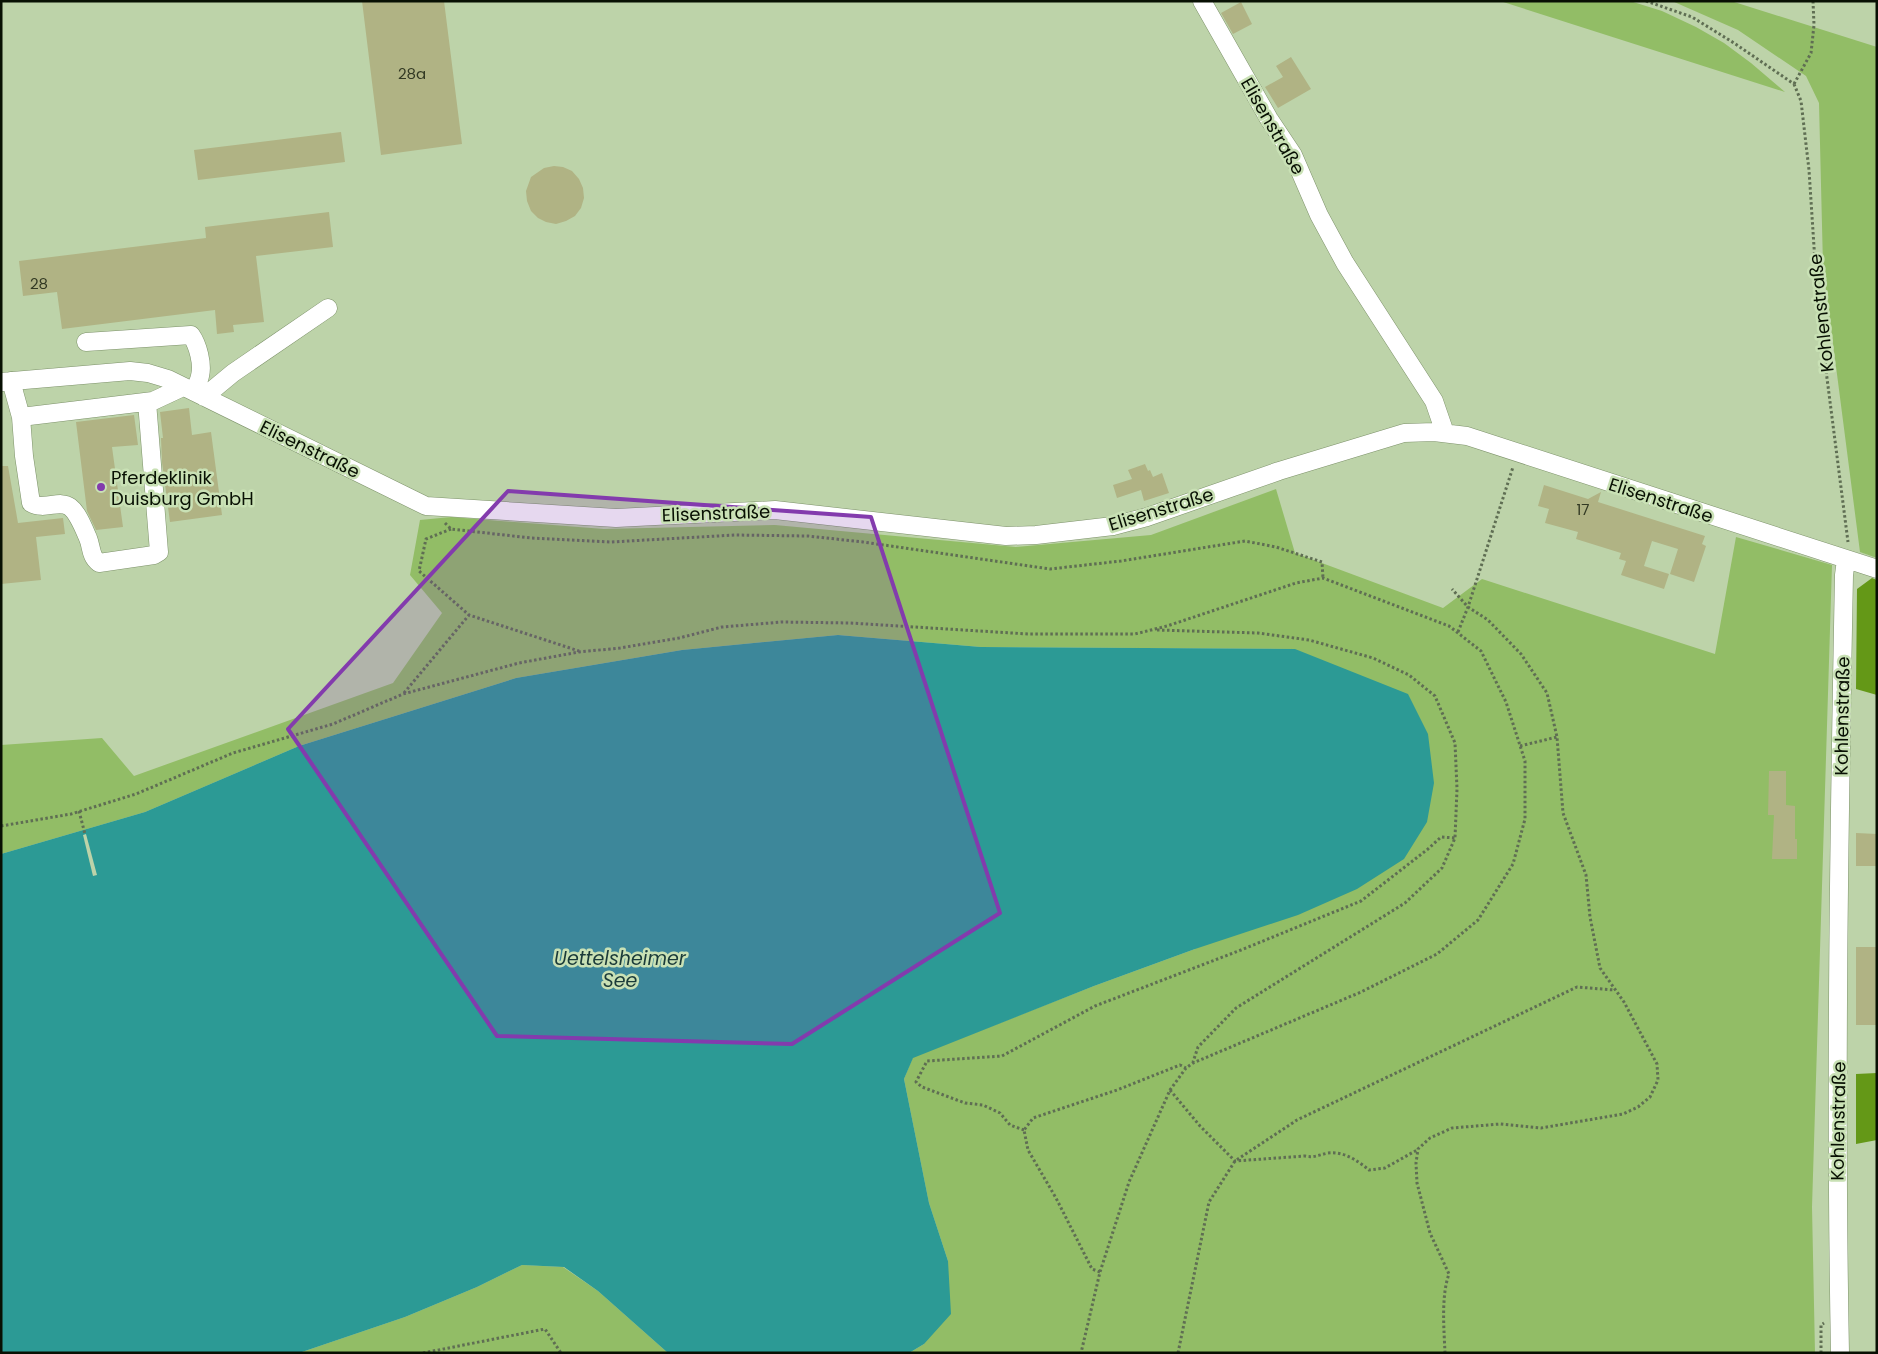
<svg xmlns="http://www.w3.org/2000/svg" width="1878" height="1354" font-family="Poppins,sans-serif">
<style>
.green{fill:#92bd66}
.forest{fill:#649817}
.water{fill:#2c9a95}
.pier{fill:#bdd3a9}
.building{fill:#b0b384}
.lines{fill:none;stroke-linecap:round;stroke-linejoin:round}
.minor-casing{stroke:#7d926a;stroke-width:19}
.path{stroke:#5f6e53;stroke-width:3;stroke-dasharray:2.5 2.5;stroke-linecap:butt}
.minor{stroke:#fff;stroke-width:18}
.marked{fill:#833bad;fill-opacity:0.2;stroke:#833bad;stroke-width:4;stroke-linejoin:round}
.poi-dot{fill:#833bad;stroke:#c9e1b5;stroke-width:2}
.labels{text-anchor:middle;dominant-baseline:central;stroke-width:5;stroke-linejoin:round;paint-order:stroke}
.number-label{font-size:15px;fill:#323923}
.street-label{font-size:18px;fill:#081003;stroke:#c9e1b5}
.poi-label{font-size:18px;fill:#081003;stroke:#c9e1b5;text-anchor:start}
.water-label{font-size:19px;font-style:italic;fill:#1a3a39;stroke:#c9e1b5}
</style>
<rect width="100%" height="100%" fill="#bdd3a9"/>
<path class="green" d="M1500,1H1630L1662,11L1696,27L1724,43L1751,63L1785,92Z
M1672,1H1731L1877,47V558L1860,552L1823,266L1819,103L1806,76L1738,30Z
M1276,489L1295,553L1443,608L1482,579L1715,654L1736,537L1832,565L1812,1207L1815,1353H909L924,1344L948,1261L929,1203L904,1079L913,1057L1094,986L1195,949L1295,649L981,647L838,635L682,650L516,678L299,746L145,812L1,854V745L102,738L134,776L393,683L442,613L410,575L420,520L451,517L604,529L775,525L1016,547L1151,535Z
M522,1265L563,1267L598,1291L668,1353H299L405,1317L477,1287Z"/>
<path class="forest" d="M1872,578L1877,580V695L1856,689L1857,589Z
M1877,1073V1140L1856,1144V1074Z"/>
<path class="water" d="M838,635L981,647L1295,649L1408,694L1428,734L1434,783L1427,822L1404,859L1357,889L1298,915L1195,949L1094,986L913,1058L904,1079L929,1203L948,1261L951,1314L924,1344L909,1353H668L598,1291L564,1267L522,1265L477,1287L405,1317L299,1353H1V854L145,812L299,746L516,678L682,650Z"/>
<path class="pier" d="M86,834L97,875L93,876L83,835Z"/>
<path class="building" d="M362,1H444L462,144L381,155Z
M1241,2L1252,24L1233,34L1221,13Z
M1291,57L1311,89L1278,108L1265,87L1283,77L1276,66Z
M341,132L345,162L198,180L194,150Z
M554,166L563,167L572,171L579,179L583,188L584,198L581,208L575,216L566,221L556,224L546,222L538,218L531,211L527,201L526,191L531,177L544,168Z
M329,212L333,247L256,256L264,322L233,325L234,332L217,334L215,310L62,329L57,292L23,296L19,261L206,238L205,227Z
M189,408L192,435L211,432L222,515L170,522L162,462L161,438H163L160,412Z
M134,415L138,445L112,447L123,527L96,530L87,511L76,422Z
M1145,464L1148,471L1150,470L1153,477L1162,473L1169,493L1144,501L1141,490L1117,498L1113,485L1132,479L1128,470Z
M1,466H8L18,523L63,518L65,534L36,537L41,580L1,584Z
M1544,485L1588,499L1601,492L1598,502L1705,536L1702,544L1706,546L1694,582L1670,574L1678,549L1652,541L1644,566L1669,574L1664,589L1621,575L1626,561L1619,559L1621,553L1576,539L1578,532L1545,523L1549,509L1538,506Z
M1769,771H1786V805L1795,806V839H1797V859H1772L1774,815H1768Z
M1856,833L1877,834V866H1856Z
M1856,947H1877V1025H1856Z"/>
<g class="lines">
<g class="minor-casing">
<path id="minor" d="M1202,1L1269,119L1293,155L1319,215L1345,263L1434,401L1445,433
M86,342L191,335C198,345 203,364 200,376C199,381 196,387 194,392
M11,381L21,417L153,401L183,387
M1,382L130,371L148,373L168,379L426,506L616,518L775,510L1006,536L1036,535L1113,526L1147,517L1279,471L1404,433L1434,432L1467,436L1877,569
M204,397L233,373L328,308
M21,417L24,456L31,503C45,511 59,499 70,507C78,513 84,529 88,538C92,548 90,556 99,563L154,555L159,552L147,402
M1840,1353C1835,1094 1839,834 1844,575L1846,560"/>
</g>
<path class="path" d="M1646,1L1692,17L1734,43L1794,84
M1794,84L1801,101L1809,170L1818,308L1848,542
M1794,84L1811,53L1814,25L1813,1
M445,523L451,529L531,538L611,542L735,535L808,536L863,542L1050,569L1121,561L1245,541L1276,547L1322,562L1323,578
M451,529L426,539L419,571L469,615L579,651
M1157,630L1258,633L1309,640L1373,658L1409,675L1435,696L1455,743L1457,789L1455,838L1442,868L1405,903L1236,1008L1198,1047L1193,1062
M1458,632L1468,607L1513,467
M404,693L469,615
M1520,746L1557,737
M79,811L85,834
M1,826L71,814L136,794L233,753L333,724L403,694L519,663L579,652L620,648L679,638L722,627L782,622L850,623L1028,634H1135L1167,626L1296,583L1323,578L1449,626L1481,651L1506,702L1525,761V819L1513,864L1478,920L1437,954L1361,992L1193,1063L1186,1068L1170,1090L1129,1182L1100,1272L1081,1353
M1170,1090L1200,1126L1235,1161L1305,1156C1314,1158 1319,1155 1328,1153C1344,1151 1358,1161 1369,1170L1385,1168L1417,1150
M1024,1130L1010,1125L1000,1113L983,1105L965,1103L922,1087L916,1082L927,1061L1002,1056L1095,1006L1241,950L1361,901L1428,849L1441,837L1455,838
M1100,1272L1092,1269L1056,1198L1028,1150L1024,1130L1033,1118L1117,1090L1180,1065L1186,1068
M423,1353L545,1329L561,1353
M1178,1353L1209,1202L1235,1161L1297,1120L1577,987L1614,990
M1445,1353C1444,1329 1441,1296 1449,1274L1430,1233L1417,1183L1416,1163L1418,1149L1430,1138L1452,1128L1500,1124L1541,1128L1623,1114L1638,1107L1650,1097L1658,1080L1657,1064L1624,1002L1600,968L1590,917L1586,875L1563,813L1557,737L1547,693L1521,654L1488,620L1468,607L1452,589
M1821,1353V1325L1824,1323"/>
<use href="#minor" class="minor"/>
</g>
<path class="marked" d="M508,491L871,517L1000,913L792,1044L497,1036L288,729Z"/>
<circle class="poi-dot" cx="101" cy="487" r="5"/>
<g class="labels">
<g class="number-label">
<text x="412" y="73">28a</text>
<text x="39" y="283">28</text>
<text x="1583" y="509">17</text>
</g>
<g class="street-label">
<text transform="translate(1273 126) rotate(60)">Elisenstraße</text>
<text transform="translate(1821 313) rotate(-96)">Kohlenstraße</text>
<text transform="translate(310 449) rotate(26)">Elisenstraße</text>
<text transform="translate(1661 500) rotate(18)">Elisenstraße</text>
<text transform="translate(1161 509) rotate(-17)">Elisenstraße</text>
<text transform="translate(716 513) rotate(-2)">Elisenstraße</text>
<text transform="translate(1842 716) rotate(-89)">Kohlenstraße</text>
<text transform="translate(1838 1121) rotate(-89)">Kohlenstraße</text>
</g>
<g class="poi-label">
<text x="111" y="477">Pferdeklinik<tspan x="111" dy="21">Duisburg GmbH</tspan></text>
</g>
<g class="water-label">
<text x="620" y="958">Uettelsheimer<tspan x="620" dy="22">See</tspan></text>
</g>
</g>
<rect width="1878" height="1354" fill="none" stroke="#081003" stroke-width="5"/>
</svg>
